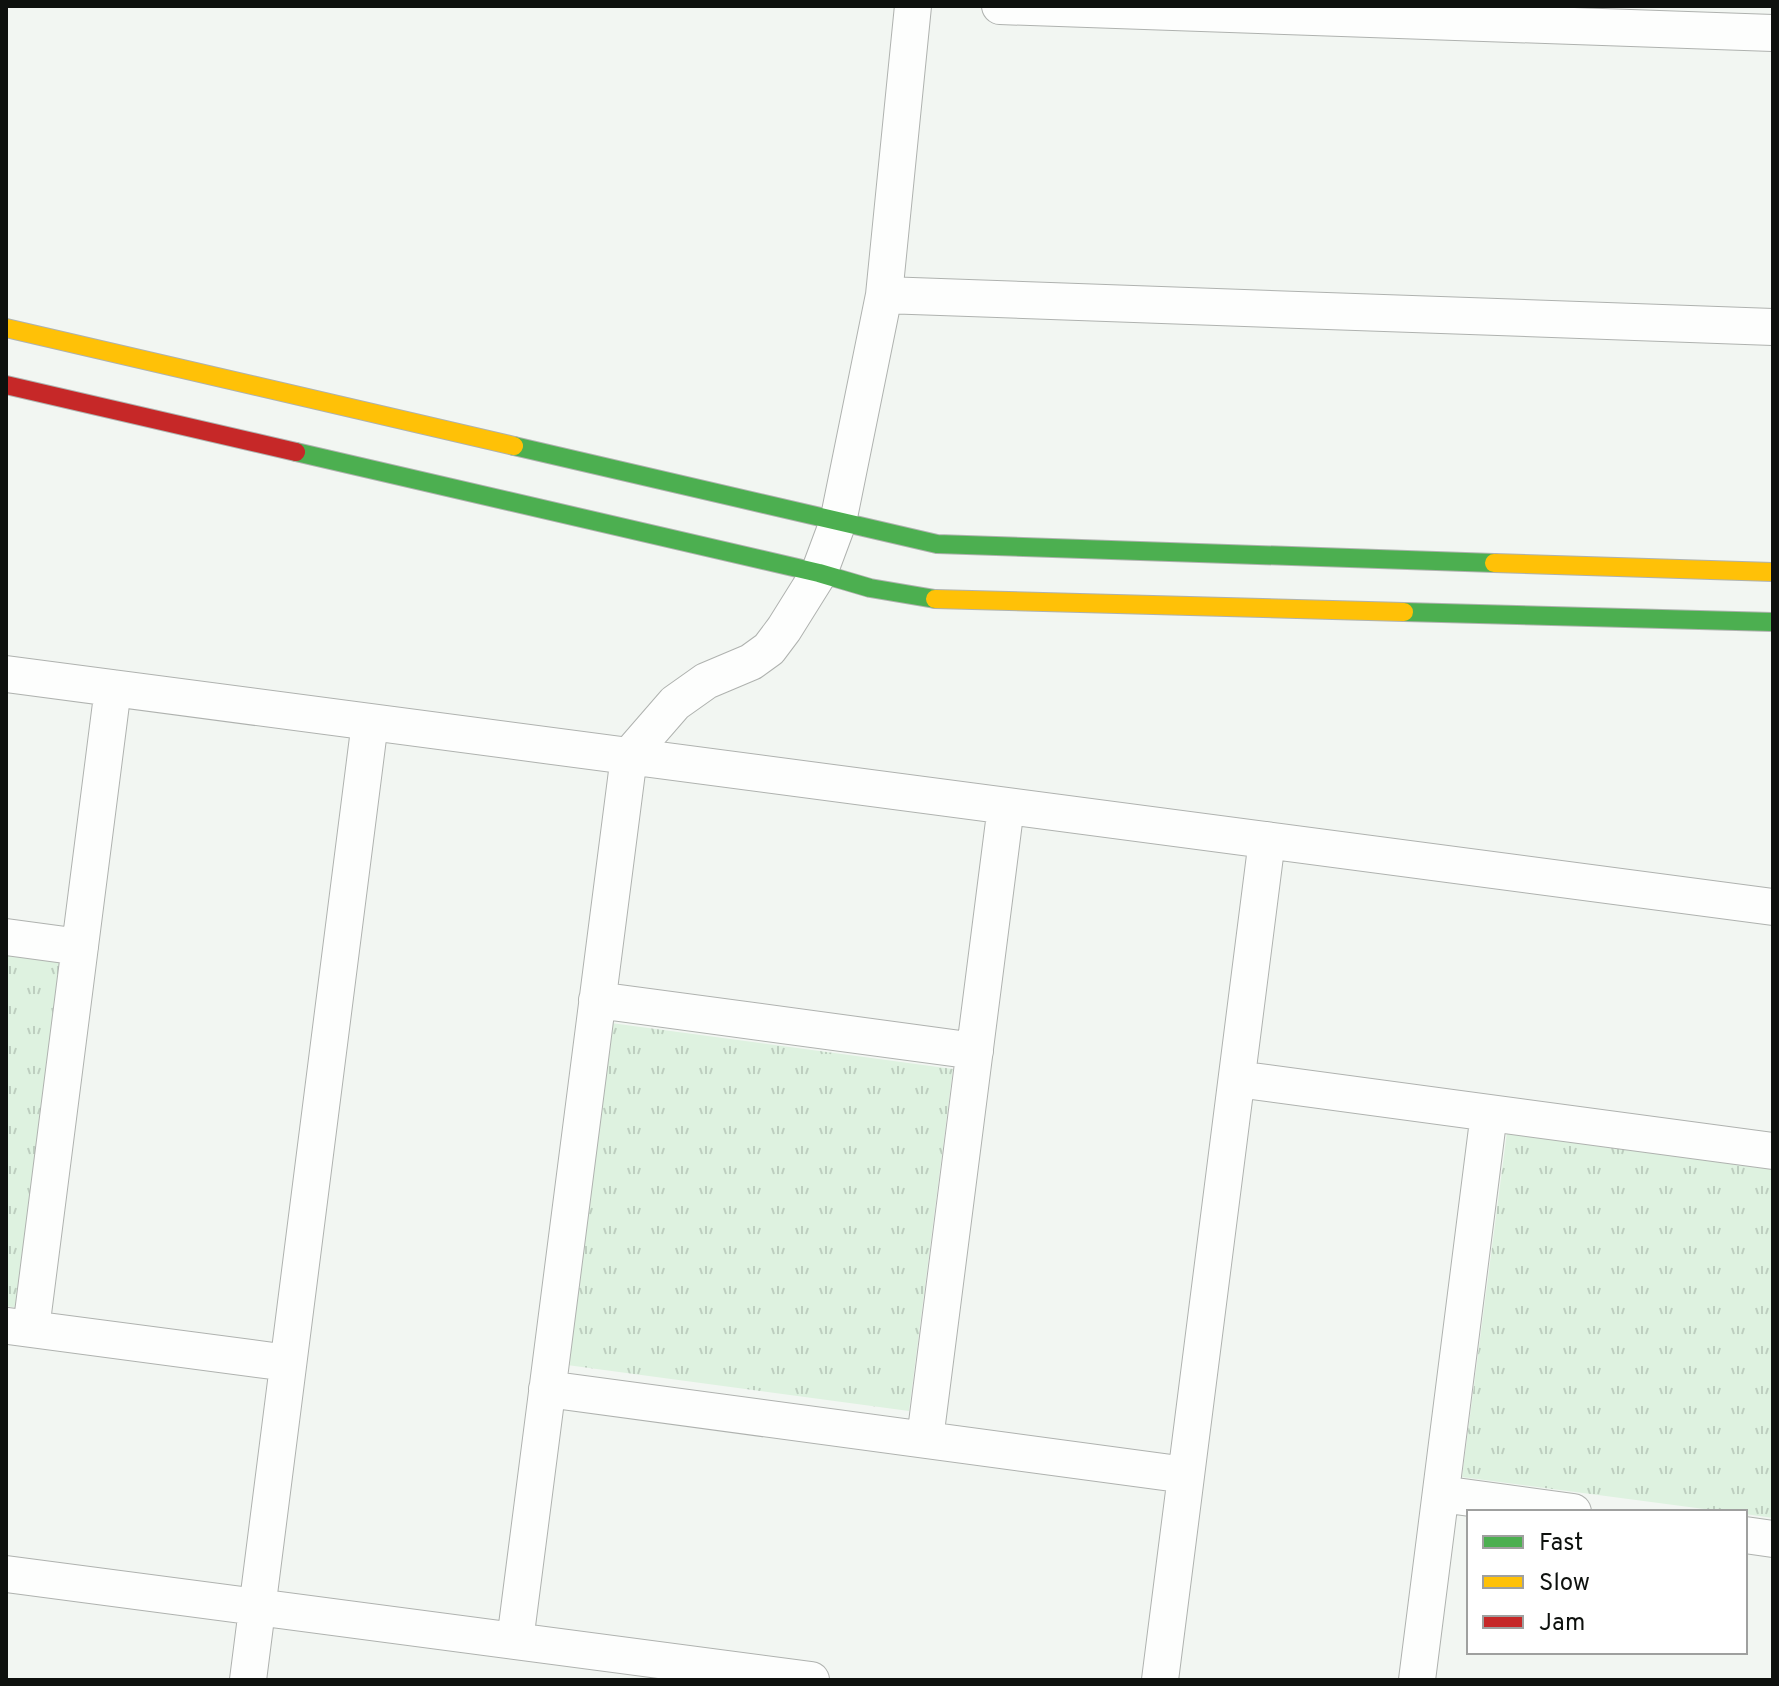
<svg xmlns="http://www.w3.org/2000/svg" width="1779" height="1686" font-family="Overpass,sans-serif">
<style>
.park{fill:url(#park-tufts)}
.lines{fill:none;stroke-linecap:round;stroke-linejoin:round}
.street-casing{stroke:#afb2af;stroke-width:38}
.fast-casing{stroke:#afb2af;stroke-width:20}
.slow-casing{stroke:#afb2af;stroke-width:20}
.jam-casing{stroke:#afb2af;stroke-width:20}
.street{stroke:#fdfefd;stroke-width:36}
.fast{stroke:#4caf50;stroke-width:18}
.slow{stroke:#ffc107;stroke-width:18}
.jam{stroke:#c62828;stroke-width:18}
</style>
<defs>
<pattern id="park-tufts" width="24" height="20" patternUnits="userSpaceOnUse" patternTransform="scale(2)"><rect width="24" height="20" fill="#def2e0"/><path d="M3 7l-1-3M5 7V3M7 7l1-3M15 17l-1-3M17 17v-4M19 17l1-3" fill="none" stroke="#bdcebf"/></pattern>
</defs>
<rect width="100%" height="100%" fill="#f2f6f2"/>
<path class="park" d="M6,949L63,957L18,1308L6,1306Z
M611,1023L953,1069L909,1411L567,1365Z
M1507,1132L1773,1167V1518L1745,1514V1512H1727L1462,1477Z"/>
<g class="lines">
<g class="street-casing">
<path id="street" d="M1000,6L1773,33
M884,295L1773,327
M6,674L1773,907
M6,937L80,947
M597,1000L975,1051
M1237,1079L1773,1151
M8,1326L288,1363
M31,1329L113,688
M547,1389L1186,1475
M925,1439L1006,806
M1441,1494L1573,1512
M1745,1535L1773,1539
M6,1574L811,1680
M515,1641L629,756L675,703L706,681L751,662L769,649L784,629L819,573L838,522L884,295L913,6
M248,1680L370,722
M1160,1680L1267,840
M1417,1680L1489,1113"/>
</g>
<g class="fast-casing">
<path id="fast" d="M514,446L937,544L1494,563
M296,452L819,573L870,588L935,599
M1404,612L1773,622"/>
</g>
<g class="slow-casing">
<path id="slow" d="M6,328L514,446
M1494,563L1773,572
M935,599L1404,612"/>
</g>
<g class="jam-casing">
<path id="jam" d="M6,385L296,452"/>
</g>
<use href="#street" class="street"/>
<use href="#fast" class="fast"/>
<use href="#slow" class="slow"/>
<use href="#jam" class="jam"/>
</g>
<rect width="1779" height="1686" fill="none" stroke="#0e110e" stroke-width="16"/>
<rect x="1467" y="1510" width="280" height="144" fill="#ffffff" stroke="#9fa09f" stroke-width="2"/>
<rect x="1483" y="1536" width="40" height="12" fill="#4caf50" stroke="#9fa09f" stroke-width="2"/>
<text x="1539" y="1550" font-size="24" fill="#0e110e">Fast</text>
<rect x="1483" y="1576" width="40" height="12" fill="#ffc107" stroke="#9fa09f" stroke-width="2"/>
<text x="1539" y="1590" font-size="24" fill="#0e110e">Slow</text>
<rect x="1483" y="1616" width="40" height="12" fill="#c62828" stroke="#9fa09f" stroke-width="2"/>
<text x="1539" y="1630" font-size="24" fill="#0e110e">Jam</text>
</svg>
